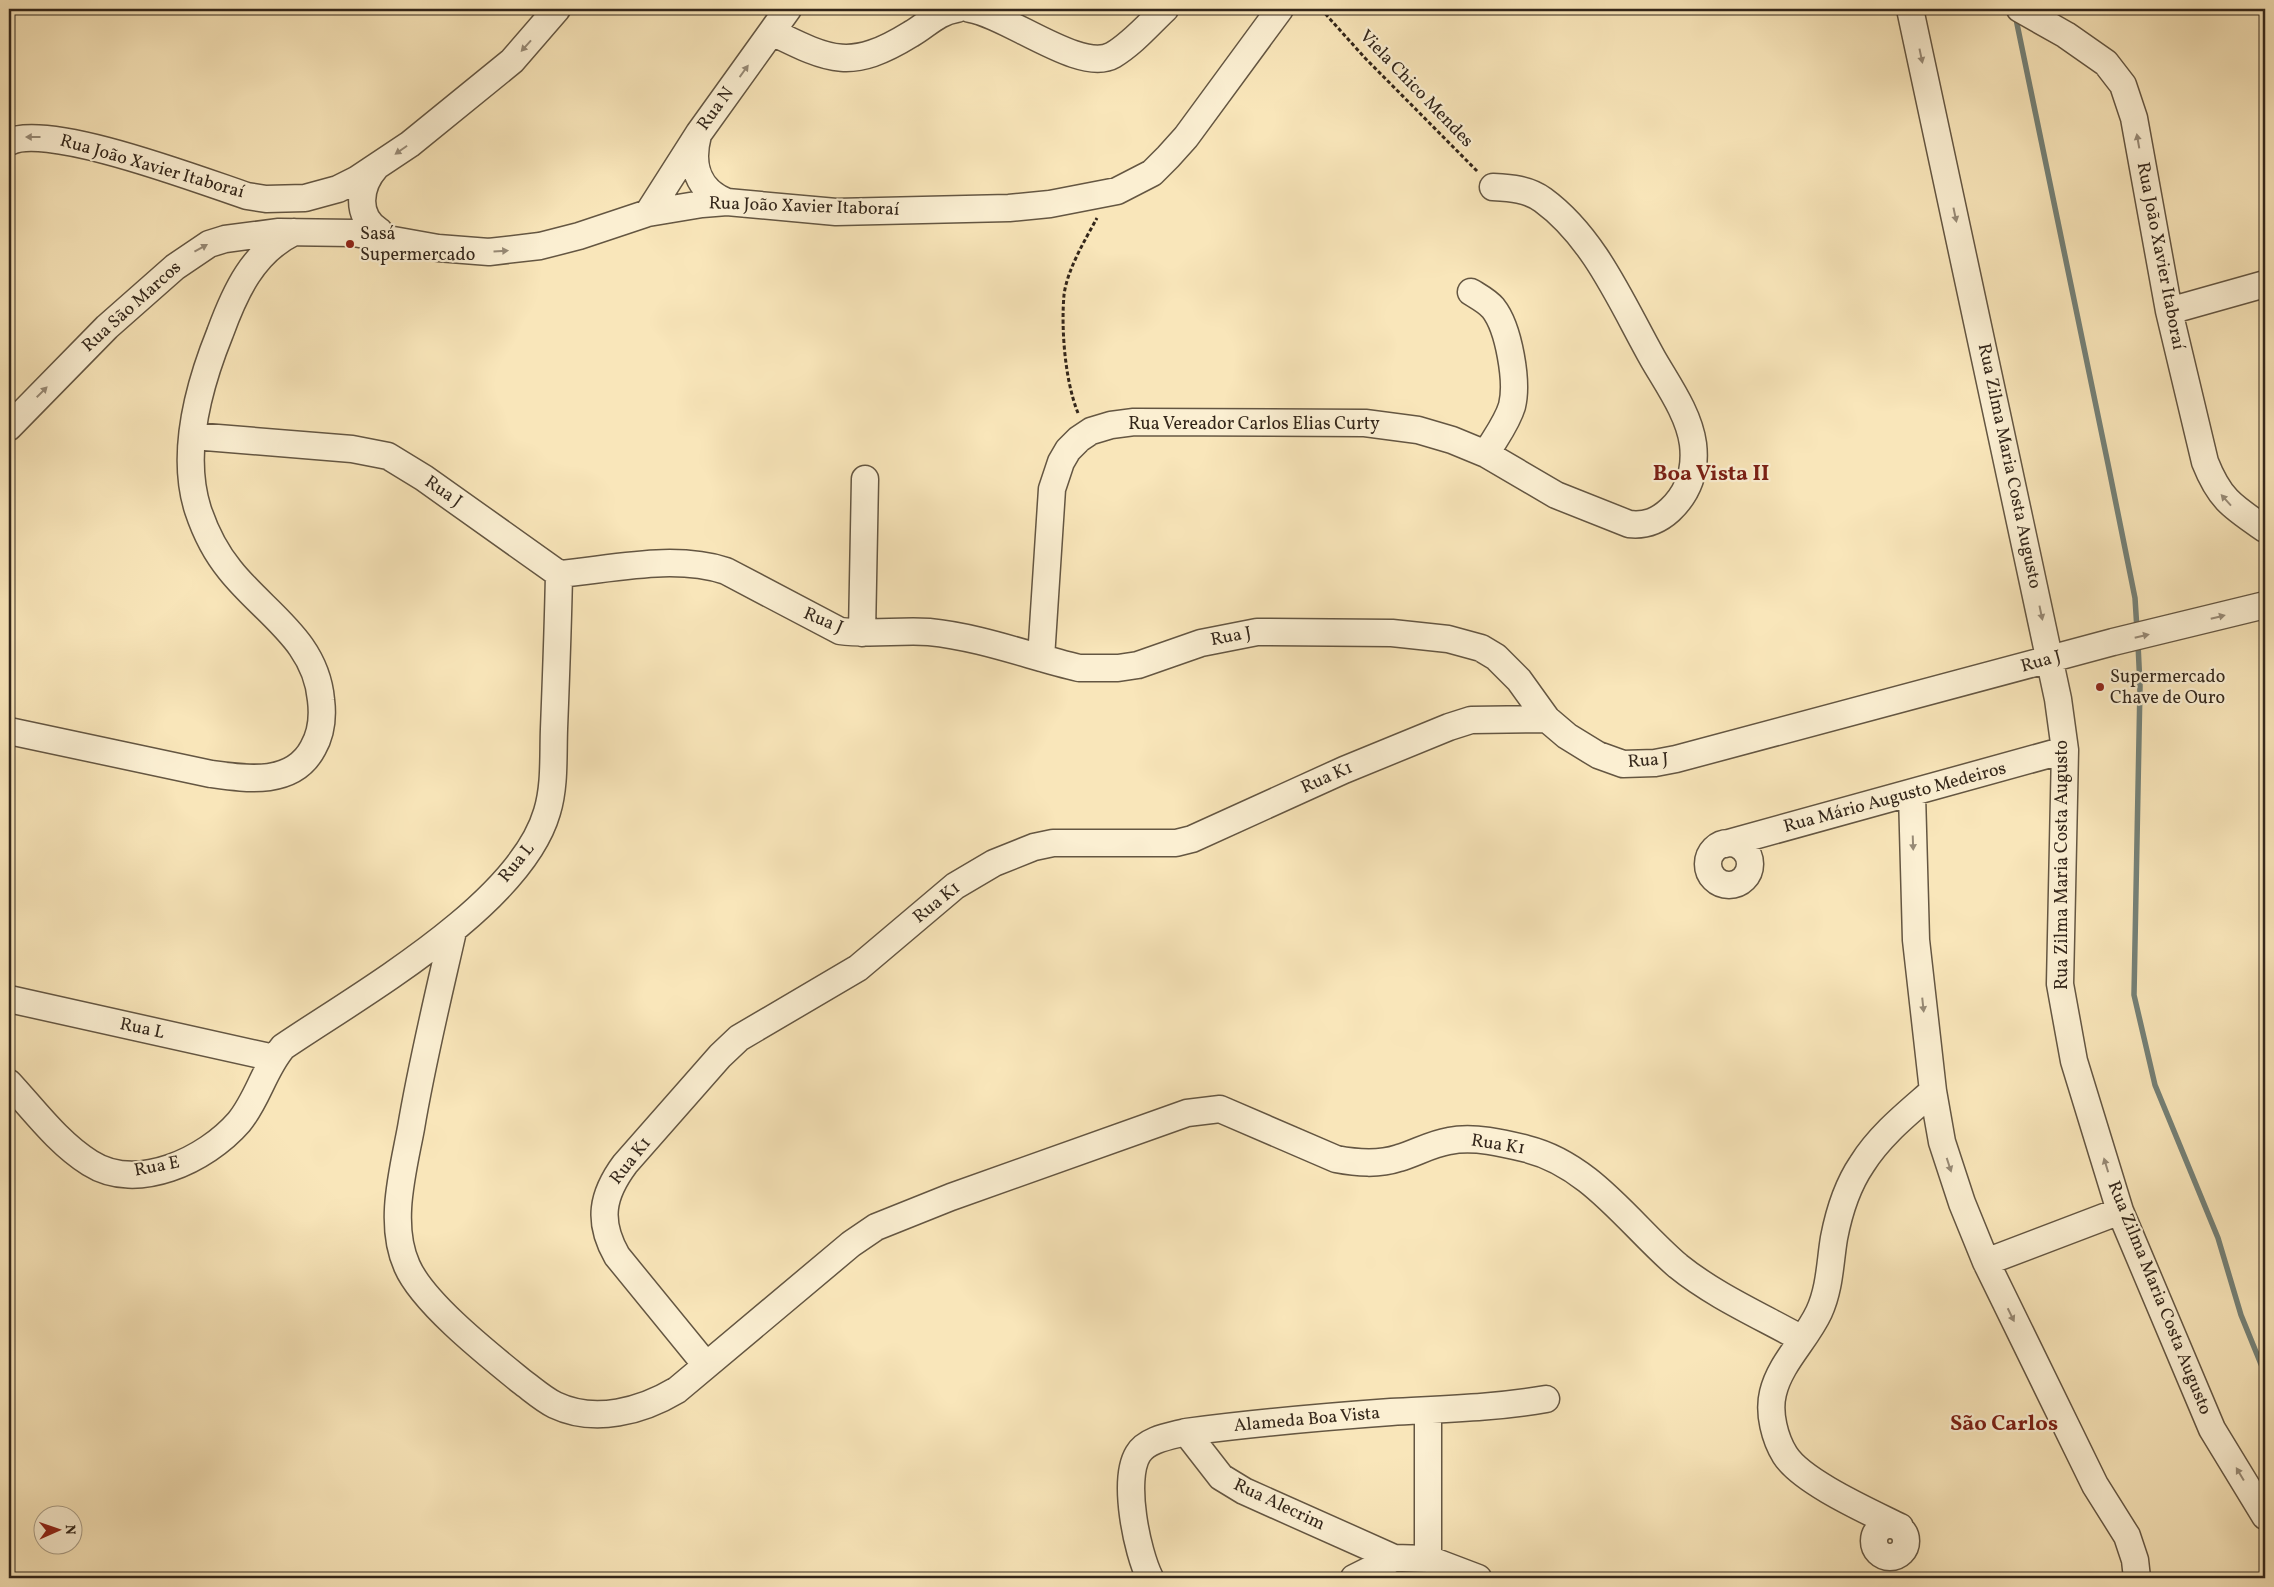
<svg xmlns="http://www.w3.org/2000/svg" width="2274" height="1587" font-family="Vollkorn,serif">
<style>
.lines{fill:none;stroke-linecap:round;stroke-linejoin:round}
.stream{stroke:#748178;stroke-width:5.5}
.minor-casing{stroke:#645642;stroke-width:29}
.path{stroke:#33261a;stroke-width:3;stroke-dasharray:4 2.5;stroke-linecap:butt}
.minor{stroke:#fbefd2;stroke-width:26}
.oneway{fill:#978a76}
.poi-dot{fill:#8f2418;stroke:#fbefd2;stroke-width:2}
.labels{text-anchor:middle;dominant-baseline:central;stroke-width:4.5;stroke-linejoin:round;paint-order:stroke}
.street-label{font-size:18px;fill:#33261a;stroke:#fbefd2}
.poi-label{font-size:18px;fill:#33261a;stroke:#fbefd2;text-anchor:start}
.district-label{font-size:22px;font-weight:bold;fill:#7a1f14;stroke:#fbefd2}
</style>
<rect width="100%" height="100%" fill="#f9e6ba"/>
<filter id="stains"><feTurbulence type="fractalNoise" baseFrequency=".004" numOctaves="4"/><feColorMatrix values="0 0 0 0 .2 0 0 0 0 .09 0 0 0 0 .02 0 0 0 .5 -.17"/></filter>
<radialGradient id="worn" r=".72"><stop offset=".6" stop-color="#630" stop-opacity="0"/><stop offset="1" stop-color="#630" stop-opacity=".3"/></radialGradient>
<g class="lines">
<path class="stream" d="M2016,19L2108,464L2135,598L2137,630
M2138,644L2140,686L2134,995L2155,1085L2218,1238L2241,1315L2265,1374"/>
<g class="minor-casing">
<path id="minor" d="M970,9C1008,15 1081,74 1113,55C1133,43 1149,24 1165,9
M1910,9L2058,699L2065,750L2060,984L2074,1061L2120,1211L2212,1429L2265,1516
M2020,9L2066,35L2106,63L2123,85L2134,118L2169,311L2205,462C2220,500 2233,507 2265,529
M772,32C831,61 851,71 911,34C927,25 937,12 957,9
M698,135C690,165 697,190 727,202
M9,142C47,122 202,181 247,196L266,199L305,198L338,189L356,180L410,144L512,61L557,9
M376,167C359,186 355,216 379,231
M648,213L699,133L788,9
M1471,292C1479,297 1487,301 1493,308C1509,328 1518,382 1512,406C1507,423 1495,438 1486,454
M2169,311L2265,284
M9,427L107,327L175,267L209,244L225,239L279,232L354,233L438,248L489,252L540,246L579,236L648,213L702,204L727,202L836,212L1009,208L1050,204L1117,191L1152,173L1168,157L1186,137L1280,9
M193,436L352,449L388,456L424,478L559,574C613,569 674,554 726,571L840,631C870,635 899,630 929,632C980,637 1029,656 1079,668H1118L1138,665L1201,643L1257,632L1392,633L1448,639L1481,648L1496,657L1519,680L1547,719L1567,736L1598,755L1623,764L1655,763L1676,759L2113,642L2265,605
M862,633L865,479
M1041,658L1052,489L1061,462L1068,450L1079,439L1091,431L1111,425L1134,422L1365,423L1418,430L1452,440L1486,454L1556,495L1629,524C1646,526 1658,521 1670,510C1689,492 1696,469 1693,444C1689,414 1668,385 1653,359C1622,304 1595,238 1543,200C1528,189 1511,188 1493,187
M9,731L211,774C247,779 293,786 313,748C321,734 323,716 321,700C316,640 264,613 230,570C216,553 205,531 198,510C180,454 199,385 220,333C235,292 253,252 294,232
M1912,794L1916,940L1933,1091L1942,1142L1962,1203L1986,1262L2095,1485L2127,1536L2135,1560L2137,1578
M1708 864a21 21 0 1 1 42 0a21 21 0 1 1-42 0Z
M1725,844L2065,750
M453,931C438,997 422,1062 411,1128C403,1171 388,1224 407,1266C423,1303 489,1355 521,1381C532,1389 543,1399 555,1405C595,1424 642,1411 677,1390L851,1244L876,1227L951,1197L1187,1113L1220,1109L1336,1159C1357,1163 1378,1165 1399,1158C1416,1153 1431,1144 1449,1141C1474,1136 1503,1143 1527,1149C1591,1165 1630,1225 1678,1266C1715,1296 1761,1316 1802,1339
M9,999L274,1058
M9,1083C34,1110 58,1143 90,1163C137,1193 206,1160 239,1122C258,1099 264,1069 283,1047C361,994 520,905 547,812C555,786 553,756 554,729C556,678 558,626 559,574
M1986,1262L2120,1211
M706,1365L617,1256C597,1221 602,1195 625,1164L720,1056L739,1038L858,968L955,886L994,863L1034,847L1053,843H1176L1192,839L1344,770L1449,727L1471,720L1547,719
M1186,1432C1254,1423 1322,1417 1391,1412C1443,1409 1494,1408 1546,1399
M1874 1541a16 16 0 1 1 32 0a16 16 0 1 1-32 0Z
M1900,1527C1870,1512 1802,1482 1785,1455C1775,1439 1768,1413 1773,1393C1780,1363 1806,1340 1819,1312C1830,1288 1830,1262 1834,1238C1839,1212 1847,1186 1862,1164C1880,1135 1908,1113 1933,1091
M1428,1559V1412
M1150,1578C1137,1552 1122,1480 1138,1454C1147,1439 1171,1436 1186,1432L1221,1477L1244,1491L1394,1558L1428,1559L1478,1578
M1354,1578L1394,1558"/>
</g>
<path class="path" d="M1321,9L1365,58L1478,172
M1078,413C1065,381 1061,329 1064,295C1067,270 1085,240 1097,218"/>
<use href="#minor" class="minor"/>
</g>
<defs><path id="oneway-solid" d="M-6-.8H1V-3.2L6.5 0L1 3.2V.8H-6Z" transform="scale(1.25)"/></defs>
<g class="oneway">
<use href="#oneway-solid" transform="translate(526 46) rotate(132)"/>
<use href="#oneway-solid" transform="translate(1921 56) rotate(78)"/>
<use href="#oneway-solid" transform="translate(744 71) rotate(-54)"/>
<use href="#oneway-solid" transform="translate(33 137) rotate(180)"/>
<use href="#oneway-solid" transform="translate(2138 141) rotate(-100)"/>
<use href="#oneway-solid" transform="translate(401 150) rotate(145)"/>
<use href="#oneway-solid" transform="translate(1955 215) rotate(78)"/>
<use href="#oneway-solid" transform="translate(201 248) rotate(-29)"/>
<use href="#oneway-solid" transform="translate(501 251) rotate(-4)"/>
<use href="#oneway-solid" transform="translate(42 392) rotate(-45)"/>
<use href="#oneway-solid" transform="translate(2226 500) rotate(-132)"/>
<use href="#oneway-solid" transform="translate(2041 613) rotate(78)"/>
<use href="#oneway-solid" transform="translate(2218 617) rotate(-14)"/>
<use href="#oneway-solid" transform="translate(2142 636) rotate(-13)"/>
<use href="#oneway-solid" transform="translate(1913 843) rotate(88)"/>
<use href="#oneway-solid" transform="translate(1923 1005) rotate(84)"/>
<use href="#oneway-solid" transform="translate(1949 1165) rotate(72)"/>
<use href="#oneway-solid" transform="translate(2106 1165) rotate(-107)"/>
<use href="#oneway-solid" transform="translate(2011 1315) rotate(64)"/>
<use href="#oneway-solid" transform="translate(2240 1474) rotate(-121)"/>
</g>
<g class="poi-dot">
<circle cx="350" cy="244" r="5"/>
<circle cx="2100" cy="687" r="5"/>
</g>
<g class="labels">
<g class="street-label">
<text transform="translate(1416 89) rotate(46)">Viela Chico Mendes</text>
<text transform="translate(716 109) rotate(-54)">Rua N</text>
<text transform="translate(152 167) rotate(16)">Rua João Xavier Itaboraí</text>
<text transform="translate(804 207) rotate(2)">Rua João Xavier Itaboraí</text>
<text transform="translate(2160 256) rotate(79)">Rua João Xavier Itaboraí</text>
<text transform="translate(132 307) rotate(-42)">Rua São Marcos</text>
<text x="1254" y="424">Rua Vereador Carlos Elias Curty</text>
<text transform="translate(2009 466) rotate(78)">Rua Zilma Maria Costa Augusto</text>
<text transform="translate(443 492) rotate(35)">Rua J</text>
<text transform="translate(823 621) rotate(23)">Rua J</text>
<text transform="translate(1231 637) rotate(-11)">Rua J</text>
<text transform="translate(2041 662) rotate(-15)">Rua J</text>
<text transform="translate(1648 761) rotate(-4)">Rua J</text>
<text transform="translate(1327 778) rotate(-24)">Rua K1</text>
<text transform="translate(1895 798) rotate(-15)">Rua Mário Augusto Medeiros</text>
<text transform="translate(517 863) rotate(-51)">Rua L</text>
<text transform="translate(2062 865) rotate(-90)">Rua Zilma Maria Costa Augusto</text>
<text transform="translate(937 903) rotate(-39)">Rua K1</text>
<text transform="translate(142 1029) rotate(12)">Rua L</text>
<text transform="translate(1498 1145) rotate(9)">Rua K1</text>
<text transform="translate(631 1161) rotate(-52)">Rua K1</text>
<text transform="translate(157 1167) rotate(-11)">Rua E</text>
<text transform="translate(2159 1298) rotate(68)">Rua Zilma Maria Costa Augusto</text>
<text transform="translate(1307 1420) rotate(-5)">Alameda Boa Vista</text>
<text transform="translate(1279 1505) rotate(25)">Rua Alecrim</text>
</g>
<g class="poi-label">
<text x="360" y="234">Sasá<tspan x="360" dy="21">Supermercado</tspan></text>
<text x="2110" y="677">Supermercado<tspan x="2110" dy="21">Chave de Ouro</tspan></text>
</g>
<g class="district-label">
<text x="1711" y="474">Boa Vista II</text>
<text x="2004" y="1424">São Carlos</text>
</g>
</g>
<rect width="2274" height="1587" fill="none" stroke="#f9e6ba" stroke-width="30"/>
<rect x="10" y="10" width="2254" height="1567" fill="none" stroke="#33261a" stroke-width="2.5"/>
<rect x="15" y="15" width="2244" height="1557" fill="none" stroke="#33261a"/>
<g transform="translate(58 1530) rotate(88)"><circle r="24" fill="#fbefd2" stroke="#ab9f88"/>
<path d="M0-4L9 19L0 12L-9 19Z" fill="#8f2418"/>
<text y="-8" font-size="14" font-weight="bold" text-anchor="middle" fill="#33261a">N</text>
</g>
<rect width="100%" height="100%" filter="url(#stains)"/>
<rect width="100%" height="100%" fill="url(#worn)"/>
</svg>
